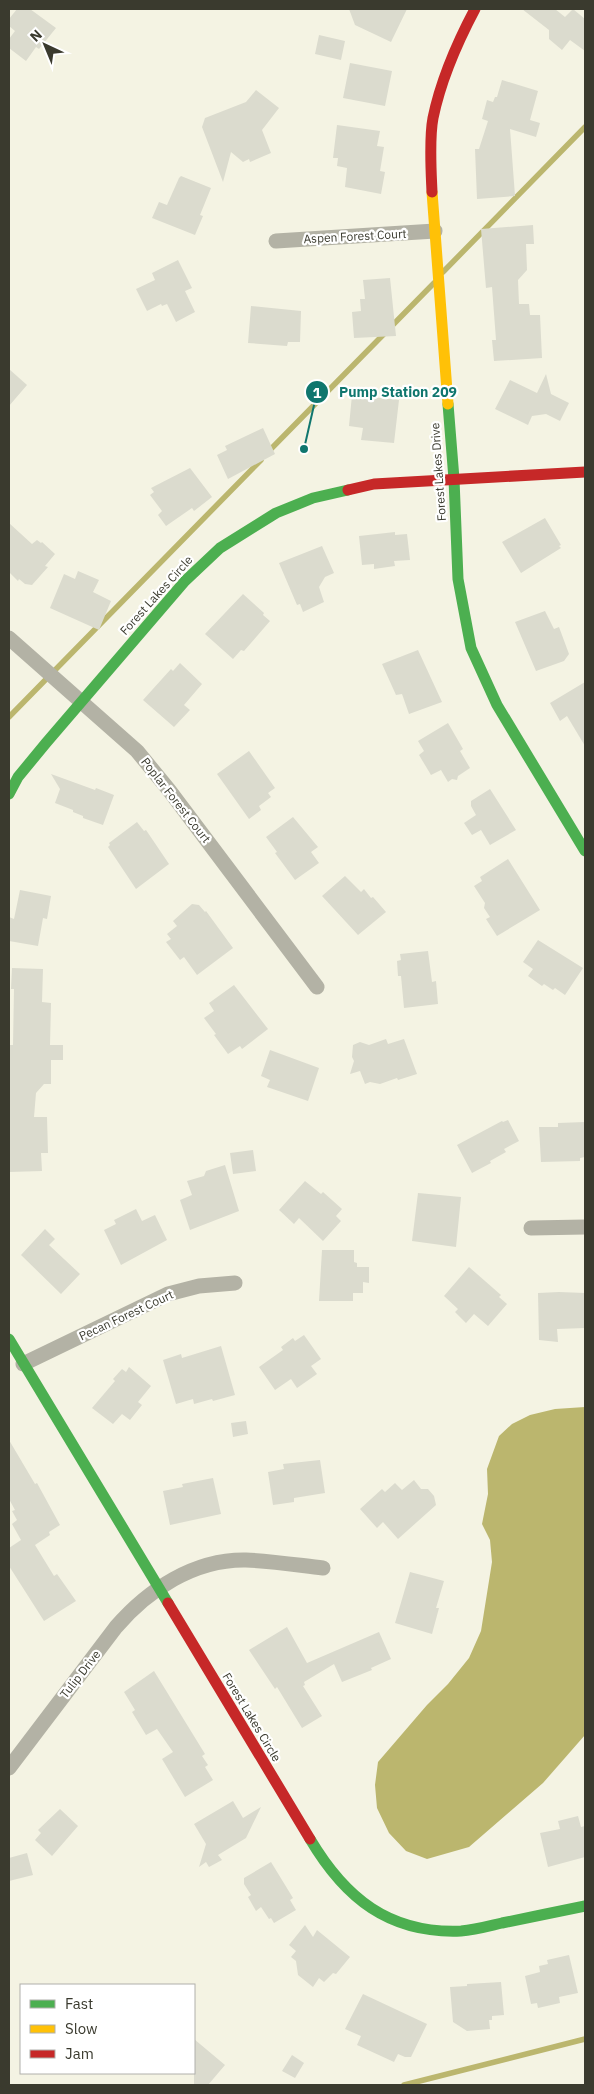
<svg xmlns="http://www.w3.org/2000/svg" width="594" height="2094" font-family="'IBM Plex Sans',sans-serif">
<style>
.water{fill:#bbb66e}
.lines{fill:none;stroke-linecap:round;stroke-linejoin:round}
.stream{stroke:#bbb66e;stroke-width:5.5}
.building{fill:#dbdbce}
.street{stroke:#b3b2a5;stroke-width:15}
.fast{stroke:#4caf50;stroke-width:11}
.slow{stroke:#ffc107;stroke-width:11}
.jam{stroke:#c62828;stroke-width:11}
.labels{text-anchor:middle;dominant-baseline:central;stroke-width:4.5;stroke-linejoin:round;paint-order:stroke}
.street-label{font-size:12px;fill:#3a3a2e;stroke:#fff}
.leader{fill:none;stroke:#0f766e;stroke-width:2}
.callout-dot{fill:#0f766e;stroke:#fff;stroke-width:2}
.mark-label{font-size:15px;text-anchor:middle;font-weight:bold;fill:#fff}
.callout-label{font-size:14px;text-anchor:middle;font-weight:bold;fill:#0f766e;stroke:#fff;stroke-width:4.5;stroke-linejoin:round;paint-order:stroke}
</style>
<rect width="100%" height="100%" fill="#f4f3e3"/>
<path class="water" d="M585,1407V1735L543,1783L469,1847L427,1859L406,1851L389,1833L377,1808L375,1785L378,1762L427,1705L448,1684L469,1658L481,1631L492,1562L490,1540L482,1524L488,1494L487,1469L499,1436L512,1424L530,1415L555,1409Z"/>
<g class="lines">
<path class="stream" d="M443,272L585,127
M267,453L434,283
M9,717L261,460
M404,2085L585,2039"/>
</g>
<path class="building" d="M17,9H30L56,28L39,49L36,47L26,61L9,48V39L15,31L9,26V19Z
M349,9H407L391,42L355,25Z
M522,9H555L565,17L573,9L585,19V51L570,40L562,50L549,39V30Z
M319,35L345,41L341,60L315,54Z
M350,63L392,71L385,106L343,98Z
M502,80L538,91L530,120L540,123L536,137L510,129L515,196L477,199L475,149H479L488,121L482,119L487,100L493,102L495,97H497Z
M256,90L279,108L262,130L271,153L250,162L249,159L243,162L231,152L223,182L202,127L205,118L246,102Z
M337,125L380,131L377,146L384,147L380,171L385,172L381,194L345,187L347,168L337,166L338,158H333Z
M181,176L211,188L200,215L203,216L195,235L152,218L159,202L167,205L179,178Z
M533,225L534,244H526L527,270L518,280L519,304H529L530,315H540L542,358L494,361L492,340H496L492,287L486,288L481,229Z
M178,260L192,288L185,291L195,312L176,322L167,304L162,306L161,304L147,311L136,289L155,280L152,273Z
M390,278L396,336L354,338L352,312L361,311L360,299H365L363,280Z
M251,306L301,311L300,342H288L287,346L248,343Z
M9,369L27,385L9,406Z
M546,374L551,394L569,403L560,421L546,414L532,416L528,425L495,409L510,380L537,393Z
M352,395L399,400L394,443L361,440L363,428L349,426Z
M263,428L275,454L228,479L217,455L227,450L225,446Z
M190,468L212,497L194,511L192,508L166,526L158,515L162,511L150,495L154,492L151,488Z
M545,518L561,545L559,546L561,548L521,573L502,542Z
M9,523L32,544L37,540L41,543L42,542L55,554L45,566L48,567L32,585L25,584L19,579L18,581L9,572Z
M395,532V535L407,534L410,560L394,561L395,566L374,569V564L362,565L359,536Z
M322,546L334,573L325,577L319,587L324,602L303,612L300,604L297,605L279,563Z
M78,571L99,580L93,592L111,601L99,630L50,608L64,574L75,579Z
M243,594L264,613L263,615L270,621L244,651L241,650L233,659L205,634Z
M545,611L554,629L559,627L569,654L564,661L536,671L515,622Z
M418,650L442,702L409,714L402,694L396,695L382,664Z
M180,663L202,684L184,705L190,710L174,727L143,700L171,669L173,671Z
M585,682V746L567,716L560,721L550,703Z
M448,723L463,749L460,751L470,768L458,776L457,780L452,779L448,782L441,770L431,775L419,755L424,751L418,741Z
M249,751L275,788L268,793L271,797L259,806L261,810L249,819L217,774Z
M51,774L95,790L96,788L114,795L103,825L83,818V816L73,812V810L55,803L60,789Z
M490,789L516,830L490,845L481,830L472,835L464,823L476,815L471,806V801Z
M293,817L318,847L311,852L319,863L295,880L275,853L277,852L266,837Z
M137,822L144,831L146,830L169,864L136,889L108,847L110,845L109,843Z
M508,859L540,910L497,936L486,919L490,917L484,908L485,903L474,886L482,881L480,877Z
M345,876L361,892L364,889L371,898L373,897L386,912L358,935L322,896Z
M20,890L51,896L47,919L43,918L38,946L9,941V917L14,919Z
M192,904L199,905L205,912L206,911L233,948L197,975L184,957L180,960L166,942L171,939L167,934L177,926L173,921Z
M538,940L583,968L565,995L555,988L553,990L544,984L542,986L528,976L533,969L523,962Z
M428,951L432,982L436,981L438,1004L404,1008L401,976H398L397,961L401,960L400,954Z
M12,968L43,969L42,1002L51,1003L50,1045H63V1060H51V1084H44L36,1093L34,1117H47L48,1153H41L42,1171L9,1172V1045H13L14,989H11Z
M234,985L268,1029L242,1049L240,1046L228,1054L214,1035L216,1034L204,1018L214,1011L209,1003Z
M386,1039L388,1044L404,1039L417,1074L398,1080L397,1078L380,1084L370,1082L365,1084L360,1071L350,1074L354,1061L352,1057L353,1045L360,1042L369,1045Z
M270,1050L319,1068L308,1101L267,1087L270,1080L261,1076Z
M508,1120L519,1141L504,1149L506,1152L490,1161L491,1163L472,1173L457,1145L502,1121L503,1122Z
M585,1122V1157L580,1158V1161L541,1162L539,1127H558V1123Z
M253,1150L256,1171L233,1174L230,1153Z
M225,1165L239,1211L190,1230L180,1200L192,1195L187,1181L204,1176L206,1171Z
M305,1181L321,1194L323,1192L342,1209L336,1216L341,1221L323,1241L299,1218L294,1224L279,1210Z
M418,1193L461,1197L456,1247L412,1241Z
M136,1209L142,1221L155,1215L167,1240L121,1265L104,1230L116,1224L114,1220Z
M45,1229L55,1239L49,1245L80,1274L61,1294L21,1255Z
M322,1250H354V1262L357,1263V1267H369V1283L363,1282V1293H353V1301H319Z
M469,1267L501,1295L499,1297L507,1304L488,1326L474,1314L466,1323L455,1312L458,1309L444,1296Z
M559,1292L585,1293V1328L557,1329L558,1342L539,1340L538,1293Z
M304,1335L321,1359L311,1366L317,1374L297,1388L291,1379L275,1390L259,1367L283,1350L281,1347L293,1338L295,1341Z
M221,1346L235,1395L213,1401L212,1399L194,1404L193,1399L176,1404L163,1360L181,1354L182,1358Z
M129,1367L151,1386L138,1402L142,1405L130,1420L122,1414L113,1424L92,1408L115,1381L113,1379L122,1369L126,1372Z
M246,1421L248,1434L233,1437L231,1423Z
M9,1440L35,1484L37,1483L60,1525L49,1532L50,1535L35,1545L54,1576L57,1574L76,1601L44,1621L9,1566V1548L21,1540L12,1524L17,1520L12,1511L15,1510L9,1499Z
M320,1460L325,1493L294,1498V1502L273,1505L268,1472L284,1469L283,1464Z
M213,1478L221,1514L170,1525L163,1491L183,1487L182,1484Z
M414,1480L421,1489H428L434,1496L436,1505L398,1539L383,1522L377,1528L360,1509L382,1489L385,1492L395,1483L402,1490Z
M410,1572L444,1581L436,1608H439L432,1634L395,1623Z
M287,1627L307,1663L379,1632L391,1659L371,1668L372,1670L342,1682L334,1664L304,1682L305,1685L303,1686L322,1716L302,1728L277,1687L275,1689L249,1650Z
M154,1671L205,1754L202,1756L208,1765L205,1767L213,1780L185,1797L162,1759L173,1752L157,1729L146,1735L132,1712L135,1710L124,1692Z
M233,1801L243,1818L261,1807L246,1838L218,1855L222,1860L209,1867L206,1862L199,1867L206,1844L194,1824Z
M60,1809L78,1826L52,1856L35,1840L41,1833L38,1830Z
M578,1816L581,1827L585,1826V1857L548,1867L540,1833L560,1829L558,1821Z
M27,1853L33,1875L9,1881V1858Z
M271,1862L293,1898L290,1900L296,1910L274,1923L271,1918L269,1919L261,1907L256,1911L248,1897L251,1895L244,1884V1878Z
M305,1925L313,1937L317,1930L350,1957L336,1974L333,1973L324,1982L319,1978L313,1987L298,1975L296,1961L291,1957L296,1951L289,1945Z
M569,1955L578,1993L559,1997L560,2003L538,2008L537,2003L531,2004L525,1976L540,1972L539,1966L548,1964L547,1960Z
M501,1982L504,2015L492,2016V2020H489L490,2029L467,2031L453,2022L450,1987L467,1986V1984Z
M363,1994L427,2024L411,2057H405L398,2054L394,2062L357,2045L361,2036L345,2029Z
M194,2039L225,2065L208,2085H194Z
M292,2055L304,2063L295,2078L282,2071Z"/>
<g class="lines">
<path class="street" d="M276,241L435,231
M9,638L137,751L169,790L317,987
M531,1228L585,1227
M23,1364L168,1294L199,1286L235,1283
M9,1768L116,1627C148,1590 194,1559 246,1560C271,1561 297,1565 323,1568"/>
<path class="fast" d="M448,404L454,479L458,579L471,648L497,705L585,851
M9,794L18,777L46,743L185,581L220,548L276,513L313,498L348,490
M9,1339L168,1603
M310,1839C345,1898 389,1934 461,1931C475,1930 489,1926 502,1923C530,1917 557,1912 585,1906"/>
<path class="slow" d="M432,192L448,404"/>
<path class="jam" d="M432,192C431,169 429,139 433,118C441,79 457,43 475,9
M348,490L374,484L585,472
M168,1603L310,1839"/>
</g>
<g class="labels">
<g class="street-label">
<text transform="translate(355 236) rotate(-3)">Aspen Forest Court</text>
<text transform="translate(438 472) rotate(-94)">Forest Lakes Drive</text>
<text transform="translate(156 595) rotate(-48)">Forest Lakes Circle</text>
<text transform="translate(176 800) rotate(52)">Poplar Forest Court</text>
<text transform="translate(126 1315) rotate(-25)">Pecan Forest Court</text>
<text transform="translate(80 1674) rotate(-52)">Tulip Drive</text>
<text transform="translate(252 1717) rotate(59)">Forest Lakes Circle</text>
</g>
</g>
<path class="leader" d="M304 449L317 392"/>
<g class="callout-dot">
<circle cx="304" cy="449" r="5"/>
<circle cx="317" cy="392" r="12"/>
</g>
<g class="mark-label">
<text x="317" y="398">1</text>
</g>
<g class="callout-label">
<text x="398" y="397">Pump Station 209</text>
</g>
<rect width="594" height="2094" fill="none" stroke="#3a3a2e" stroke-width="20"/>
<rect x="20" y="1984" width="175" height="90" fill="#ffffff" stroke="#b0b0ab"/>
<rect x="30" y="2000" width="25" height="8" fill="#4caf50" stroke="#b0b0ab"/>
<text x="65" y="2009" font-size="15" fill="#3a3a2e">Fast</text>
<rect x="30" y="2025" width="25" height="8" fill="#ffc107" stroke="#b0b0ab"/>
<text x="65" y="2034" font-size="15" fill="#3a3a2e">Slow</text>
<rect x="30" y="2050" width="25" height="8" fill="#c62828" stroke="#b0b0ab"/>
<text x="65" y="2059" font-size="15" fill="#3a3a2e">Jam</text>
<g transform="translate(45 45) rotate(316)" stroke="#ffffff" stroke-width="4" paint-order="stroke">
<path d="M0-4L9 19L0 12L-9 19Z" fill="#3a3a2e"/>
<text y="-8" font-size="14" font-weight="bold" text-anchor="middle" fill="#3a3a2e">N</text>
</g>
</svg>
